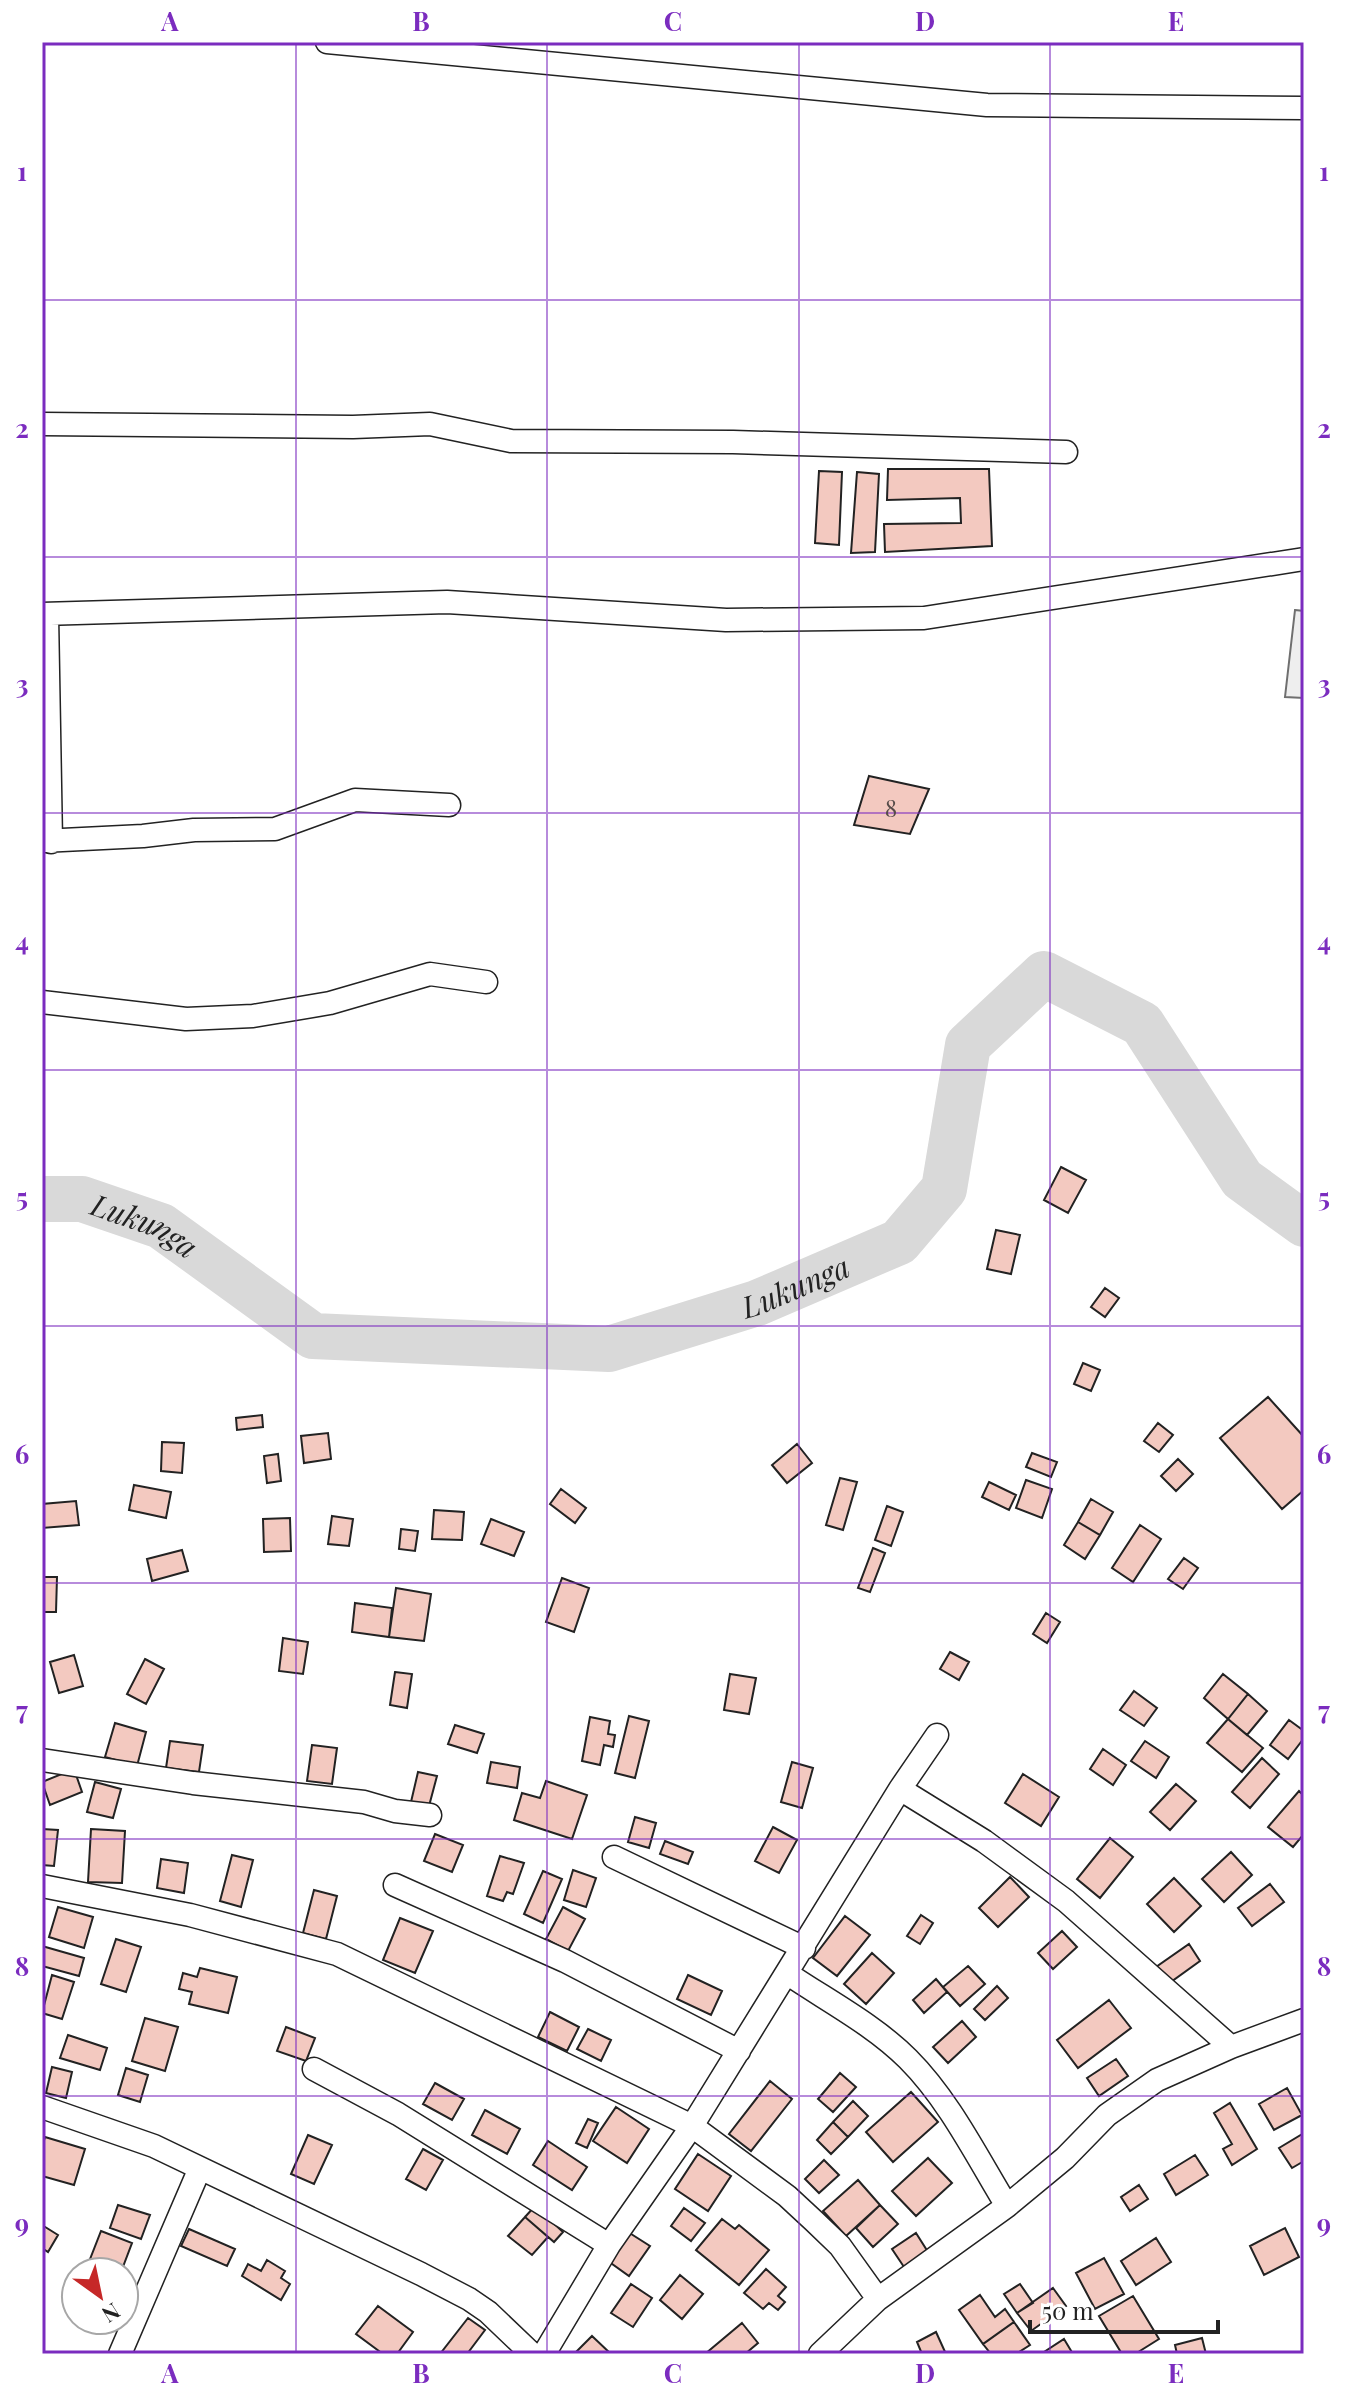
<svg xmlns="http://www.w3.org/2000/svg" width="1346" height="2396" font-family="'Playfair Display',serif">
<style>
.green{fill:#eee;stroke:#6f6f6f;stroke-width:2}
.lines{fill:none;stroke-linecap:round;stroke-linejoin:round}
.river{stroke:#d9d9d9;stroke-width:46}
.building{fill:#f3c9c0;stroke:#222;stroke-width:2}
.street-casing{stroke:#222;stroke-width:25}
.street{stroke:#fff;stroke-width:22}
.grid{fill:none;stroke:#7b2cbf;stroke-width:2;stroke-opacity:0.55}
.labels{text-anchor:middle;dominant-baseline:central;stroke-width:6;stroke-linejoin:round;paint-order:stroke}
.number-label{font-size:24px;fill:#564c4a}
.water-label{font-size:30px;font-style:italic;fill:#222;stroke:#fff}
.neatline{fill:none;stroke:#7b2cbf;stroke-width:3}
.grid-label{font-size:26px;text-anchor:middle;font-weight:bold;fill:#7b2cbf}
</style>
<rect width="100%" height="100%" fill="#fff"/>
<path class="green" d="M1295,610L1304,611V698L1285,697Z"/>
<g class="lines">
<path class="river" id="s1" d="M42,1199H82L161,1226L313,1336L609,1349L757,1303L899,1242L944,1189L968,1045L1044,974L1142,1024L1242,1179L1304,1224"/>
</g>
<path class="building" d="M888,469H989L992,546L885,552L884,524L961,523L960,498L887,500Z
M819,471L842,472L839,545L815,543Z
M857,472L879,474L875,552L851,553Z
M869,776L929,789L910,834L854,825Z
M1061,1167L1086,1180L1068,1213L1044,1200Z
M996,1230L1020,1235L1011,1274L987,1269Z
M1105,1288L1119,1298L1105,1317L1091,1307Z
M1083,1363L1100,1370L1091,1391L1074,1384Z
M1268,1397L1304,1437V1490L1282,1509L1220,1438Z
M262,1415L263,1427L237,1430L236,1418Z
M1158,1423L1173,1435L1159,1452L1144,1441Z
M328,1433L331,1459L304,1463L301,1436Z
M162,1442L184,1443L182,1473L161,1471Z
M797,1444L812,1463L787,1483L772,1465Z
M1032,1453L1057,1462L1051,1477L1026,1467Z
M278,1454L281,1481L267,1483L264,1456Z
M1178,1459L1193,1474L1176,1491L1161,1476Z
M840,1478L857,1482L843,1530L826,1525Z
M1026,1480L1052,1489L1042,1518L1016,1508Z
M989,1482L1016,1495L1009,1510L982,1497Z
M134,1485L171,1492L166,1518L129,1510Z
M561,1489L586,1508L575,1523L550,1504Z
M1091,1499L1113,1512L1100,1535L1078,1522Z
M76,1501L79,1525L42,1528V1504Z
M887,1506L903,1512L891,1546L875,1540Z
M434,1510L464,1512L462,1540L432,1539Z
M332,1516L353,1519L349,1546L328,1544Z
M290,1518L291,1551L264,1552L263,1519Z
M491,1519L524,1532L514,1556L481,1544Z
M1078,1522L1100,1535L1085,1559L1064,1545Z
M1140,1525L1161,1539L1133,1582L1112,1568Z
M401,1529L418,1531L415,1551L399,1549Z
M873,1548L885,1553L870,1592L858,1588Z
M182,1550L188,1571L152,1581L147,1559Z
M1184,1558L1198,1568L1183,1589L1168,1579Z
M42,1577H57L56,1612H42Z
M562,1578L589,1588L574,1632L546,1622Z
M396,1588L431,1594L424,1641L389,1637Z
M355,1603L392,1608L389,1637L352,1632Z
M1046,1613L1060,1622L1047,1643L1033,1634Z
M283,1638L308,1642L303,1674L279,1671Z
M950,1652L969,1662L959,1680L940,1669Z
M74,1655L83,1686L59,1693L50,1662Z
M145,1659L164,1669L146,1704L127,1694Z
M395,1672L412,1674L407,1708L390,1705Z
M730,1674L756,1678L749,1714L724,1710Z
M1223,1674L1248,1694L1228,1719L1204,1698Z
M1134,1691L1157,1708L1144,1726L1120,1710Z
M1248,1694L1267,1711L1247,1735L1228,1719Z
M629,1716L649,1721L635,1778L615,1773Z
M590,1717L610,1721L608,1734L615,1735L613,1747L604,1745L600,1765L582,1761Z
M1228,1719L1263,1748L1242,1772L1207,1743Z
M1289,1720L1304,1731V1738L1288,1759L1270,1745Z
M115,1723L146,1732L137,1766L105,1757Z
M455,1725L484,1734L477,1753L448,1744Z
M170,1741L203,1745L199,1772L166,1768Z
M1145,1741L1169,1757L1156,1778L1131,1761Z
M312,1745L337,1748L332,1784L307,1781Z
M1103,1749L1126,1765L1113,1785L1090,1769Z
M1262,1758L1279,1774L1250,1808L1232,1792Z
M491,1762L520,1767L517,1788L487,1783Z
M792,1762L813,1768L802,1808L781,1802Z
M74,1769L82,1792L50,1805L42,1782Z
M418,1772L437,1776L429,1806L411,1802Z
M1023,1774L1059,1797L1041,1826L1005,1803Z
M546,1781L587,1795L572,1839L514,1820L522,1793L540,1798Z
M95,1782L121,1789L113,1818L87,1812Z
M1176,1784L1196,1801L1170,1830L1150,1812Z
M1299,1791L1304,1796V1834L1293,1847L1268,1827Z
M635,1817L656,1823L649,1848L628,1842Z
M773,1827L797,1840L779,1873L755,1861Z
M42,1829L58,1830L54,1866L42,1865Z
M91,1829L125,1831L122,1883L88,1882Z
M435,1834L463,1845L452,1872L424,1861Z
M1110,1838L1133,1857L1100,1898L1077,1879Z
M665,1841L693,1852L688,1864L660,1854Z
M1231,1852L1252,1875L1224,1902L1202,1879Z
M232,1855L253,1860L241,1907L220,1901Z
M500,1856L524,1863L513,1894L507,1892L503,1901L487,1896Z
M161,1859L188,1863L184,1893L157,1888Z
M573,1870L596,1878L586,1907L564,1900Z
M543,1871L562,1879L543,1923L524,1914Z
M1010,1877L1029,1897L998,1927L979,1908Z
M1174,1878L1201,1906L1174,1932L1147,1904Z
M1270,1884L1284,1902L1252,1926L1238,1908Z
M314,1890L337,1896L326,1939L303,1933Z
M58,1907L93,1917L84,1948L49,1937Z
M563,1907L585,1919L568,1951L546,1939Z
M921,1915L933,1923L920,1944L907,1936Z
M845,1916L870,1935L837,1976L813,1958Z
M400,1918L433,1931L415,1973L383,1960Z
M1062,1931L1077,1947L1053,1969L1038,1953Z
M116,1939L141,1947L126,1992L101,1984Z
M1189,1944L1200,1961L1168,1984L1156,1967Z
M42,1946L84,1958L79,1976L42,1966Z
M872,1953L894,1973L866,2004L844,1984Z
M968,1966L985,1984L960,2006L943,1987Z
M200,1968L237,1977L228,2013L189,2004L192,1992L179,1989L183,1973L197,1977Z
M52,1975L74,1982L62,2019L42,2013Z
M688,1975L722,1991L711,2015L677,1999Z
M936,1979L947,1992L924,2013L913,2000Z
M997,1986L1008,1998L985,2020L974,2009Z
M1109,2000L1131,2028L1078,2068L1057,2040Z
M550,2012L579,2027L567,2051L538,2037Z
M145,2018L178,2027L165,2071L132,2061Z
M962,2021L976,2037L948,2063L933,2047Z
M286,2027L315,2038L306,2061L277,2051Z
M588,2029L611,2040L601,2061L577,2049Z
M68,2035L107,2048L100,2070L60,2058Z
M1116,2059L1128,2076L1099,2096L1087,2078Z
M52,2067L72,2072L66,2098L46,2093Z
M126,2068L148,2075L140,2102L118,2095Z
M840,2073L856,2087L833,2112L818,2099Z
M770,2081L792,2099L751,2151L729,2134Z
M435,2083L464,2099L452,2120L423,2104Z
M1287,2088L1302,2115L1274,2130L1259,2104Z
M911,2092L938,2122L893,2162L866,2132Z
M853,2101L868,2116L848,2137L833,2122Z
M1230,2103L1257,2149L1232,2165L1223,2149L1232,2144L1214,2113Z
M616,2107L649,2129L627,2163L593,2141Z
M485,2110L520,2129L507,2154L472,2135Z
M588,2119L598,2123L587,2148L576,2143Z
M833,2122L848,2137L831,2154L817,2140Z
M1304,2133V2161L1292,2168L1279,2148Z
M308,2135L332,2145L314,2184L291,2174Z
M45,2137L85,2149L74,2185L42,2176V2147Z
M548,2141L587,2167L572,2190L533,2165Z
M423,2149L443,2160L426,2190L406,2179Z
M698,2154L731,2176L708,2211L675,2189Z
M1195,2155L1208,2175L1176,2195L1164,2174Z
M928,2158L952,2183L916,2216L892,2191Z
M824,2160L839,2175L819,2193L805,2179Z
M858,2180L880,2205L846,2236L823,2211Z
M1139,2185L1148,2199L1130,2211L1121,2197Z
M118,2205L150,2215L141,2239L110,2228Z
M880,2205L898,2224L873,2247L856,2228Z
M535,2206L563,2232L554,2242L525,2217Z
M684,2208L705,2223L691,2241L671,2226Z
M525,2217L548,2237L532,2255L508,2236Z
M722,2219L735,2229L739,2225L769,2250L739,2285L696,2250Z
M42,2225L58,2235L48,2252L42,2248Z
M1285,2228L1299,2257L1264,2275L1250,2246Z
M189,2229L235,2249L227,2266L181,2246Z
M101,2231L132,2243L121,2272H85Z
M628,2232L650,2246L629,2276L608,2261Z
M916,2233L928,2252L904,2267L892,2249Z
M1156,2238L1171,2262L1136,2285L1121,2261Z
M1104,2258L1124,2294L1095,2309L1076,2273Z
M267,2260L285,2271L281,2278L290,2284L281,2300L242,2276L248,2264L261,2271Z
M766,2269L786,2287L778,2296L785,2302L778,2310L769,2303L763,2309L744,2293Z
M680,2275L703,2294L682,2319L660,2300Z
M631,2284L652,2298L633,2327L611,2313Z
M1020,2284L1033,2303L1017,2313L1004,2294Z
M1053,2288L1066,2306L1031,2331L1017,2313Z
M980,2295L995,2317L1005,2309L1014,2322L983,2344L959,2310Z
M1133,2296L1159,2339L1135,2354H1122L1099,2316Z
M378,2306L413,2332L397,2354H383L356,2334Z
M468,2318L485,2330L467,2354H440Z
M1014,2322L1030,2345L1016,2354H991L983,2344Z
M742,2323L758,2343L745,2354H705Z
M936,2332L946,2354H922L917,2342Z
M592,2336L611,2354H574Z
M1202,2338L1206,2354H1177L1175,2345Z
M1064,2339L1073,2354H1041Z"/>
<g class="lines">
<g class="street-casing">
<path id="street" d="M327,42L987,105L1304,108
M42,424L353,427L430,424L511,441L733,442L1066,452
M42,614L447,602L726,620L924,618L1304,559
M47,615L51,842
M42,841L143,836L194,830L275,829L355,800L449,805
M42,1002L186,1019L253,1016L330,1003L430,974L486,982
M42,1760L193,1783L364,1802L395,1811L430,1815
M900,1789L984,1841L1066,1901L1231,2047
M614,1857L804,1948
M395,1885L565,1961L739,2051
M42,1886L190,1915L337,1954L692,2126L787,2196L814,2221L840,2246L878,2299
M788,1974C828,2001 874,2025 908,2059C949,2100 977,2157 1007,2206
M314,2069L398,2114L609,2245
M42,2107L154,2146L421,2274L469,2299L488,2312L532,2354
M120,2354L200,2168
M544,2354L609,2245L692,2126L900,1789L937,1735
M820,2354L878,2299L1007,2206L1065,2158L1107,2115L1157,2080L1231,2047L1304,2020"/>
</g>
<use href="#street" class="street"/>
</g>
<path class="grid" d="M296,42V2354M547,42V2354M799,42V2354M1050,42V2354M42,300H1304M42,557H1304M42,813H1304M42,1070H1304M42,1326H1304M42,1583H1304M42,1839H1304M42,2096H1304"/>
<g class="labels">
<g class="number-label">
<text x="891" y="807">8</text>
</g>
<g class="water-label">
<text stroke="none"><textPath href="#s1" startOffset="108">Lukunga</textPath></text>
<text stroke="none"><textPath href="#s1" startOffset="804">Lukunga</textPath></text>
</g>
</g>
<rect width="1346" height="2396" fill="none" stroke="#ffffff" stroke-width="88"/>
<g transform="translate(100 2296) rotate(147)"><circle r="38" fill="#ffffff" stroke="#a7a7a7" stroke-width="2"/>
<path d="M0-6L14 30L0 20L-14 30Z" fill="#c62828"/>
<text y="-12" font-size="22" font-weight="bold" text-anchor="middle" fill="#222222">N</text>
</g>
<path d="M1030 2320v12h188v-12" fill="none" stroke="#222222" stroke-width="4"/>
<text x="1042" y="2320" font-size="24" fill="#222222" stroke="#ffffff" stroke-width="6" paint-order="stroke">50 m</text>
<rect x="44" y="44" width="1258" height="2308" class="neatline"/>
<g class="grid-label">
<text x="170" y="31">A</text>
<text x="421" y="31">B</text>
<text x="673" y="31">C</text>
<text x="925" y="31">D</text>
<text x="1176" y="31">E</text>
<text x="22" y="181">1</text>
<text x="1324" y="181">1</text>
<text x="22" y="438">2</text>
<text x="1324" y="438">2</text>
<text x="22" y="694">3</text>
<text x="1324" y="694">3</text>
<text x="22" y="951">4</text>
<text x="1324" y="951">4</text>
<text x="22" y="1207">5</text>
<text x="1324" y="1207">5</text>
<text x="22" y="1464">6</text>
<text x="1324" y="1464">6</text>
<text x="22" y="1720">7</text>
<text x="1324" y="1720">7</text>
<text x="22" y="1976">8</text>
<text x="1324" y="1976">8</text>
<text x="22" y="2233">9</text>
<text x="1324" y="2233">9</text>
<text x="170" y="2383">A</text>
<text x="421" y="2383">B</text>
<text x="673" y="2383">C</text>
<text x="925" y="2383">D</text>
<text x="1176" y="2383">E</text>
</g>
</svg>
